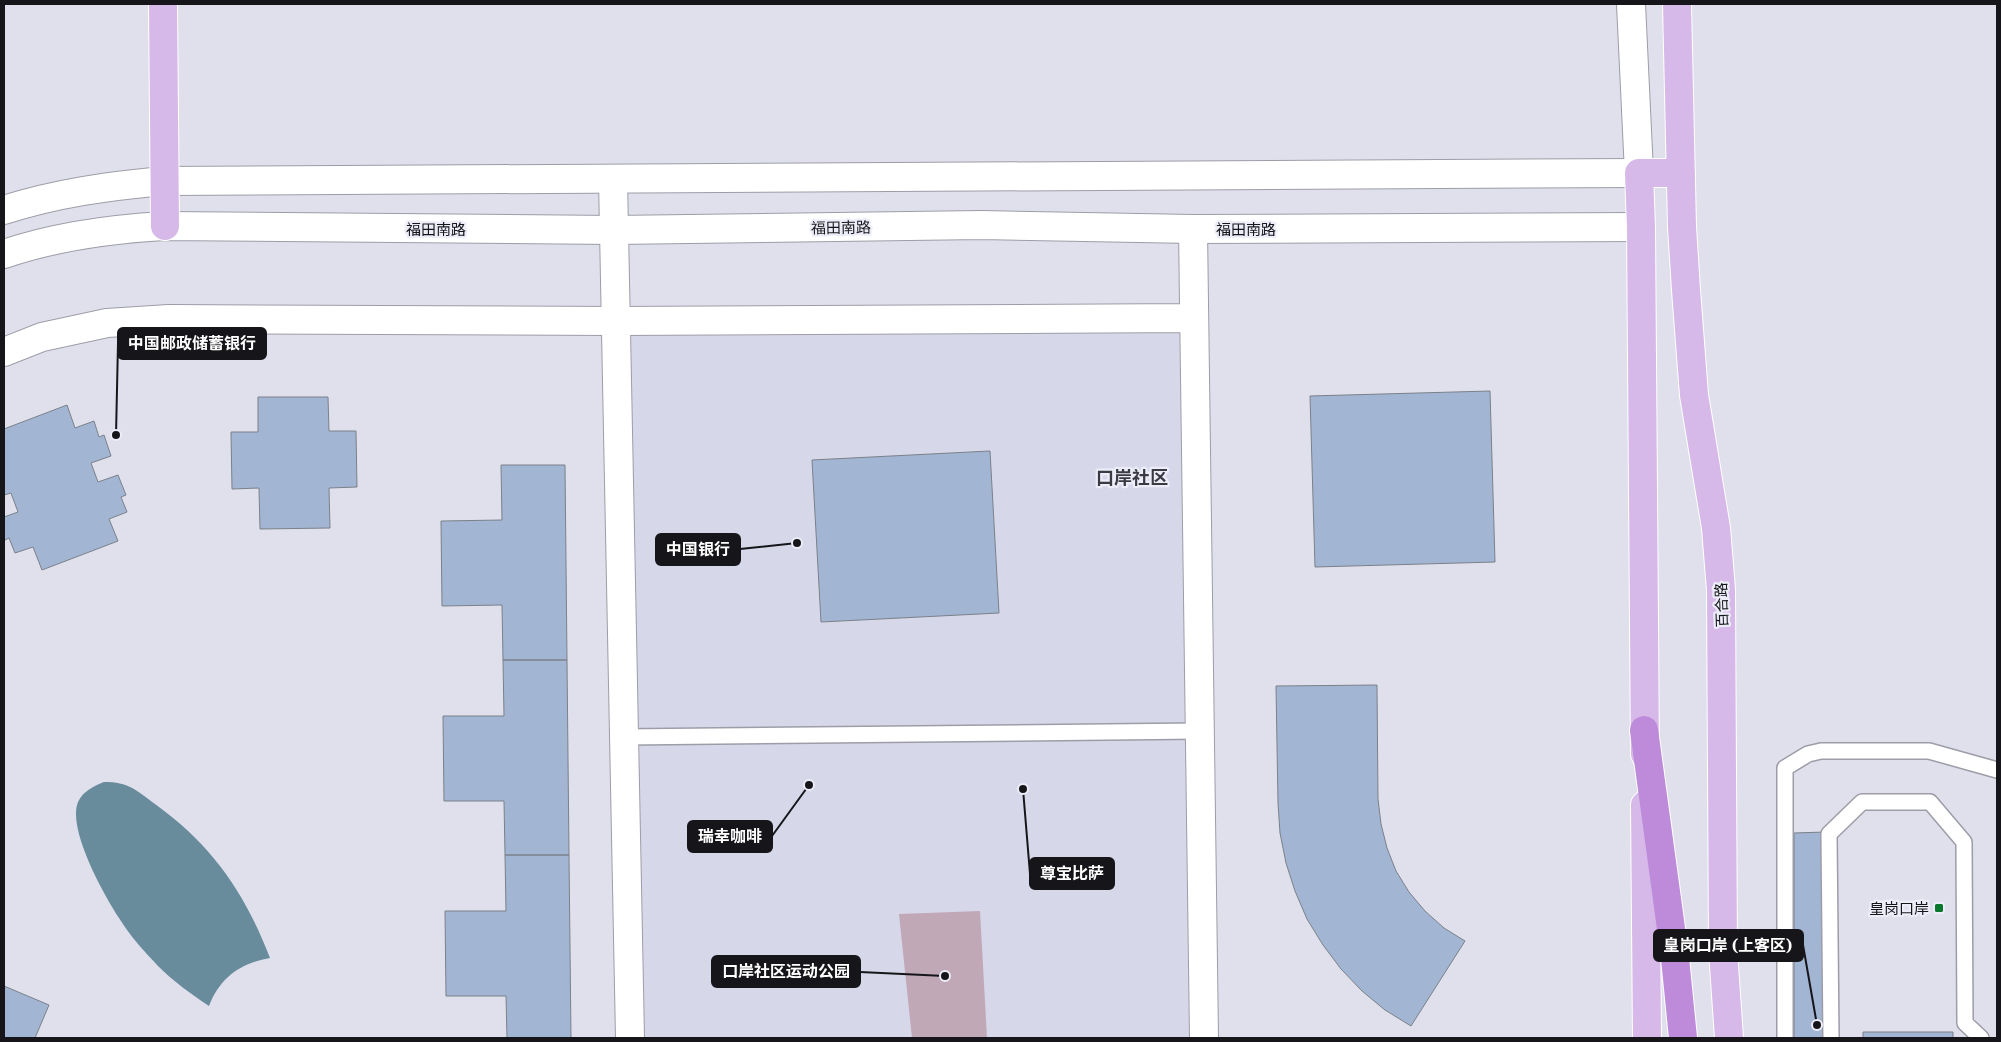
<svg xmlns="http://www.w3.org/2000/svg" width="2001" height="1042" font-family="'Noto Serif','Noto Sans SC',serif">
<style>
.built{fill:#d7d7ea}
.green{fill:#c0a8b7}
.water{fill:#698c9d}
.building{fill:#a2b5d2;stroke:#7b818a}
.lines{fill:none;stroke-linecap:round;stroke-linejoin:round}
.service-casing{stroke:#9d9da8;stroke-width:18}
.minor-casing{stroke:#9d9da8;stroke-width:30}
.tertiary-casing{stroke:#9d9da8;stroke-width:30}
.secondary-casing{stroke:#9d9da8;stroke-width:30}
.primary-casing{stroke:#fff;stroke-width:30}
.motorway-casing{stroke:#fff;stroke-width:30}
.service{stroke:#fff;stroke-width:15}
.minor{stroke:#fff;stroke-width:28}
.tertiary{stroke:#fff;stroke-width:28}
.secondary{stroke:#fff;stroke-width:28}
.primary{stroke:#d7b9e9;stroke-width:28}
.motorway{stroke:#bd8bda;stroke-width:28}
.poi-dot{fill:#0a782c;stroke:#ecedf9;stroke-width:2}
.labels{text-anchor:middle;dominant-baseline:central;stroke-width:4.5;stroke-linejoin:round;paint-order:stroke}
.street-label{font-size:15px;fill:#16161a;stroke:#ecedf9}
.poi-label{font-size:15px;fill:#16161a;stroke:#ecedf9;text-anchor:end}
.quarter-label{font-size:18px;font-weight:bold;fill:#3a3a43;stroke:#ecedf9}
.leader{fill:none;stroke:#16161a;stroke-width:2}
.callout-dot{fill:#16161a;stroke:#ecedf9;stroke-width:2}
.callout{fill:#16161a;stroke:#16161a;stroke-width:2}
.callout-label{font-size:16px;text-anchor:middle;font-weight:bold;fill:#fff}
</style>
<rect width="100%" height="100%" fill="#dfe0eb"/>
<path class="built" d="M1193,318L1204,1038H630L616,321Z"/>
<path class="green" d="M980,911L987,1038H912L899,914Z"/>
<path class="water" d="M104,782C129,782 136,790 155,804C212,845 245,893 270,958C240,963 220,978 209,1006C191,994 173,981 158,966C144,951 130,936 119,918C104,895 67,829 78,802C83,791 94,786 104,782Z"/>
<path class="building" d="M1490,391L1495,562L1315,567L1310,396Z
M258,397H328L329,431H356L357,487L329,488L330,528L260,529L259,488L232,489L231,432H258Z
M67,405L75,428L94,421L99,437L104,435L111,456L91,463L98,482L118,475L126,495L121,497L127,512L109,519L118,541L42,570L33,547L15,553L9,538L5,540L4,537V517L18,512L11,493L4,495V429Z
M990,451L999,613L821,622L812,460Z
M501,465H565L567,660H503L502,605L442,606L441,521L502,520Z
M503,660H567L569,855H505L504,801H444L443,716H504Z
M1377,685L1378,799L1381,824L1387,848L1396,871L1409,892L1425,911L1444,928L1465,941L1411,1026L1385,1010L1362,991L1341,969L1323,945L1307,919L1295,891L1286,863L1280,833L1278,803L1276,686Z
M1825,832L1826,1038H1794V833Z
M505,855H569L571,1038H507L506,996H446L445,911H506Z
M4,986L49,1005L35,1038H4Z
M1863,1032H1953V1038H1863Z"/>
<g class="lines">
<g class="service-casing">
<path id="service" d="M624,737L1199,731
M1785,1038V768L1808,754L1821,751H1929L1997,770
M1831,1038L1829,834L1862,802H1930L1964,842L1965,1023L1981,1038"/>
</g>
<g class="minor-casing">
<path id="minor" d="M613,179L630,1038
M1193,229L1204,1038
M4,352L42,337L107,323L169,319L616,321L1193,318"/>
</g>
<g class="tertiary-casing">
<path id="tertiary" d="M4,210C57,193 109,186 164,181L1639,173
M4,254C57,236 110,229 165,226L614,230L982,225L1193,229L1641,227"/>
</g>
<g class="secondary-casing">
<path id="secondary" d="M1631,4L1639,173"/>
</g>
<g class="primary-casing">
<path id="primary" d="M163,4L165,226
M1677,4L1682,227L1686,290L1694,395L1716,528L1721,590L1723,951L1729,1038
M1645,754L1641,227L1639,173H1681
M1645,805L1647,1038"/>
</g>
<g class="motorway-casing">
<path id="motorway" d="M1644,730L1675,958L1683,1038"/>
</g>
<use href="#service" class="service"/>
<use href="#minor" class="minor"/>
<use href="#tertiary" class="tertiary"/>
<use href="#secondary" class="secondary"/>
<use href="#primary" class="primary"/>
<use href="#motorway" class="motorway"/>
</g>
<rect class="poi-dot" x="1934" y="903" width="10" height="10" rx="2.5"/>
<g class="labels">
<g class="street-label">
<text transform="translate(841 227) rotate(-1)">福田南路</text>
<text x="436" y="229">福田南路</text>
<text x="1246" y="229">福田南路</text>
<text transform="translate(1721 605) rotate(-92)">百合路</text>
</g>
<g class="poi-label">
<text x="1929" y="908">皇岗口岸</text>
</g>
<g class="quarter-label">
<text x="1132" y="477">口岸社区</text>
</g>
</g>
<path class="leader" d="M116 435L118 343M797 543L740 549M809 785L772 836M1023 789L1030 874M1817 1025L1803 945M945 976L860 972"/>
<g class="callout-dot">
<circle cx="116" cy="435" r="5"/>
<circle cx="797" cy="543" r="5"/>
<circle cx="809" cy="785" r="5"/>
<circle cx="1023" cy="789" r="5"/>
<circle cx="1817" cy="1025" r="5"/>
<circle cx="945" cy="976" r="5"/>
</g>
<g class="callout">
<rect x="118" y="328" width="148" height="31" rx="5"/>
<rect x="656" y="534" width="84" height="31" rx="5"/>
<rect x="688" y="821" width="84" height="31" rx="5"/>
<rect x="1030" y="858" width="84" height="31" rx="5"/>
<rect x="1654" y="930" width="149" height="31" rx="5"/>
<rect x="712" y="956" width="148" height="31" rx="5"/>
</g>
<g class="callout-label">
<text x="192" y="349">中国邮政储蓄银行</text>
<text x="698" y="555">中国银行</text>
<text x="730" y="842">瑞幸咖啡</text>
<text x="1072" y="879">尊宝比萨</text>
<text x="1728" y="951">皇岗口岸 (上客区)</text>
<text x="786" y="977">口岸社区运动公园</text>
</g>
<rect width="2001" height="1042" fill="none" stroke="#16161a" stroke-width="10"/>
</svg>
